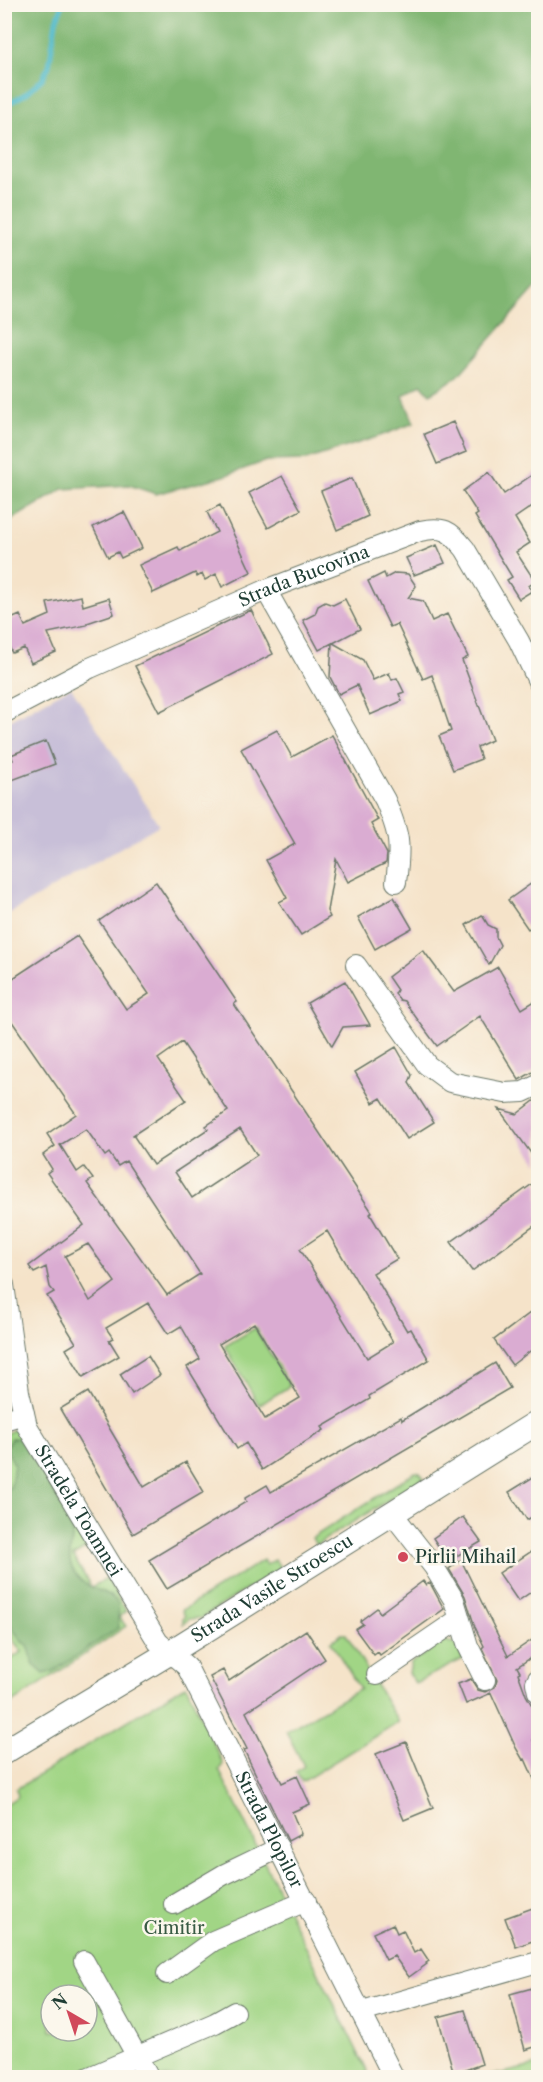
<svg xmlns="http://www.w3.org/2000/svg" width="543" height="2082" font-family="'Libre Caslon Text',serif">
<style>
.industrial{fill:#c8bfd8}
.green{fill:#a1d585;stroke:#60895c;stroke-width:1.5;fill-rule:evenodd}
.forest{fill:#80b672;stroke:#507a53;stroke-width:1.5}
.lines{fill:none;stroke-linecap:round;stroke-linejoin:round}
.stream{stroke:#4fbacb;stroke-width:5}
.building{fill:#daacd2;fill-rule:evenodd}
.minor-casing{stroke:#6a7768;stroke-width:22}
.major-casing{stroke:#6a7768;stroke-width:26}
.minor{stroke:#fff;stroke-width:20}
.major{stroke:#fff;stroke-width:24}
.poi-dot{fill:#d1495b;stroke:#fbf7ec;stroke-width:2}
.labels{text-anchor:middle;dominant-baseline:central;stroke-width:5;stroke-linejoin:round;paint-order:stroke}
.street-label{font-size:18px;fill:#1f3d34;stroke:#fbf7ec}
.poi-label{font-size:18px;fill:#1f3d34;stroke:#fbf7ec;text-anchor:start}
.park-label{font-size:18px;fill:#395b44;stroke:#fbf7ec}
</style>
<rect width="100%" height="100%" fill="#fbf7ec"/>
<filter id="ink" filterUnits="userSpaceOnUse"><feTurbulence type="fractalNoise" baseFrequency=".0167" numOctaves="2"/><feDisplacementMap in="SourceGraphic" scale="12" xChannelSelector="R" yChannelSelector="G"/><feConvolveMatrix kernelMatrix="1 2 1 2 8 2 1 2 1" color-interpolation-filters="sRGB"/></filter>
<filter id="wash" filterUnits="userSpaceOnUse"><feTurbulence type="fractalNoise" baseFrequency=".008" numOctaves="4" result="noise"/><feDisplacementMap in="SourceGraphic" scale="24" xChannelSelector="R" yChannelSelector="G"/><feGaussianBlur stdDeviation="1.35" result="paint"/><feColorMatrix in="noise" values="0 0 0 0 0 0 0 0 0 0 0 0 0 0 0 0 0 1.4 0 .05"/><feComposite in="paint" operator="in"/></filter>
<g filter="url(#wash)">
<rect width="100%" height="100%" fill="#f5e3c9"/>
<path class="industrial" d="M71,687L159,825L5,916V723Z"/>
<path class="green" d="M255,1328L290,1386L259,1405L225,1346Z
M17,1428L88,1547L73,1556L91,1587L107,1579L126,1611L119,1617L126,1626L5,1708V1663L22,1652L4,1628L5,1434Z
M415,1472L420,1473L424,1478L316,1545L312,1538Z
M263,1560L266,1565L275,1560L281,1568L201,1618L189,1619L183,1624V1618L185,1616L182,1610Z
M341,1634H346L398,1722L302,1782L296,1772L304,1766L286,1731L360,1689L331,1642Z
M444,1641L454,1643L463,1659L415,1683L409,1673L411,1663Z
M186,1685L223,1764L219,1770L370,2077L5,2078V1805L18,1796L16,1789ZM51,1995H87V2031H51Z
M538,2065V2077H485L490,2076Z"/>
<path class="forest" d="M5,4L538,5V285L457,377L430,394L421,384L403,396L414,423L380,436L306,460L266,461L224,476L156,494L129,485L63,489L5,524Z
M11,1438H18C31,1452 70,1516 72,1533C73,1544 67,1554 71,1565C81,1594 111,1587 118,1605C120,1610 117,1621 118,1628L54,1671L44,1674L34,1665L28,1645L22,1642L5,1617V1491L11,1486L14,1464L6,1449Z"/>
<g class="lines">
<path class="stream" d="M4,106L27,93L42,79L49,66L56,21L63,4"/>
</g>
<g id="blocks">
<path class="building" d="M453,422L466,452L437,464L424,434Z
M538,471V502L515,518L530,543L516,552L535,581L529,586L532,591L519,599L507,580L512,577L475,516L478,514L463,491L489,472L504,494Z
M282,476L301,510L268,528L249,493Z
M352,478L368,516L337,530L321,491Z
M220,505L251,572L222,587L216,574L205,580L202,574L197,577L195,573L153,593L139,565L178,547L180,551L217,532L207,512Z
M124,512L142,548L121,558L118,552L108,557L93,527Z
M437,545L445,563L414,575L406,558Z
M384,573L386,578L395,573L408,574L416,586L408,598L423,601L432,621L447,614L468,657L462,660L492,740L477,747L481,759L453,770L439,736L451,731L432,675L423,679L397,624L390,627L368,581Z
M81,596L83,606L109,598L114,614L87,623V625L48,633L56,652L31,663L24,648L12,653L8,644L4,645V622L20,615L25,626L50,615L47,603Z
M345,599L360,629L333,643L363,660L373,680L389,673L392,680L397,678L404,692L399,694L402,701L370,715L357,685L339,694L330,677L332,643L319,650L303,620L315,614L318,606L325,602L333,605Z
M251,610L273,654L159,712L135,666Z
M277,730L292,757L332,735L378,820L371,824L387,854L386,863L348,882L336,859L327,911L330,917L301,935L279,902L287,898L266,860L295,844L241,749Z
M46,741L55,764L4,783V763L13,760L11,755Z
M538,879V922L528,929L508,900Z
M156,882L237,1002L234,1004L372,1212L370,1214L397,1259L373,1273L407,1331L411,1329L429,1360L369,1396L370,1399L322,1427L324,1430L262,1470L246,1443L237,1449L187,1367L200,1359L181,1326L168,1334L148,1303L106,1328L113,1338L109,1340L119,1356L83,1377L66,1349L76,1343L47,1296L54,1292L50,1287L46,1267L34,1273L29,1266L84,1225L47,1173L52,1169L43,1155L55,1146L47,1134L76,1114L4,1010V984L77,936L126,1009L149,994L99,921ZM182,1042L228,1111L206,1126L208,1129L153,1165L133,1135L186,1100L158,1059ZM86,1129L105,1156L109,1153L118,1166L126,1161L200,1274L167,1295L87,1183L93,1179L84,1167L77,1172L60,1145ZM240,1129L257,1155L192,1198L175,1172ZM327,1231L393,1342L367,1358L300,1249ZM88,1244L115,1282L90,1301L65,1256ZM254,1323L300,1398L265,1419L219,1344Z
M394,897L412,928L375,949L358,917Z
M482,915L488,925L496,929V937L500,945L489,965L466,925Z
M423,950L454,992L498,967L522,1009L538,999V1069L519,1080L480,1016L437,1046L404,1001L400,1000L395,994L397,990L388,977Z
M345,981L370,1025L343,1027L332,1046L307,1003Z
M396,1047L412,1075L409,1083L434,1122L407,1139L381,1098L373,1103L355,1072Z
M538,1098V1163L499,1109L517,1114Z
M538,1180V1223L472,1271L451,1242Z
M538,1307V1345L512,1365L494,1340Z
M148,1356L160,1375L132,1394L120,1374Z
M495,1363L510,1388L167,1589L149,1560L246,1502L245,1498L267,1485L271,1492L401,1417L402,1420Z
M88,1392L144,1487L186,1462L204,1492L133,1534L60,1409Z
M538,1474V1513L527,1520L509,1492Z
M463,1517L481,1542L448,1561L433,1538Z
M538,1547V1587L518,1601L499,1573Z
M461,1560L508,1656L538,1636V1653L517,1667L520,1672L518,1673L526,1695L538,1716V1737L533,1740L538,1752V1788L525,1759L523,1760L516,1748L491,1693L466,1704L458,1684L471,1679L478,1690L485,1692L495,1687L497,1680L482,1648L484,1646L475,1627L465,1596L449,1569Z
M423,1581L426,1585L430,1583L444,1609L380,1655L378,1652L374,1655L355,1629L363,1624L360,1621L377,1608L380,1613Z
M306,1630L325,1659L246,1712L282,1783L297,1776L310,1804L292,1812L301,1834L288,1841L244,1750L247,1749L210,1677L223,1670L229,1681Z
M406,1742L433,1808L404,1820L376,1754Z
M538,1906V1939L516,1947L505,1918Z
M393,1924L397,1933L403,1930L414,1953L421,1949L429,1961L426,1963L427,1964L409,1977L394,1956L386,1960L373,1933Z
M536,1987L538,1996V2046L525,2050L510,1994Z
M465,2010L482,2064L454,2074L438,2017Z"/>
</g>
</g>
<g filter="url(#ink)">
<use href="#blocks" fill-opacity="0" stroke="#6a7768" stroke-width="1.5"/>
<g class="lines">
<g class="minor-casing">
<g id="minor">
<path d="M266,590L385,800C400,835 401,844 396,882"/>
<path id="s1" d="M4,713L90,668L266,590L420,531C443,526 450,530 465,549L519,641L538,681"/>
<path d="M356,965L427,1065L450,1082L505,1093L523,1092L538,1085"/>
<path id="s2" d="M4,1285L19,1392L27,1426L158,1642L187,1667L394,2078"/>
<path d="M4,1420L24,1414"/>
<path d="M392,1513L434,1567L454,1600L468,1646L485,1680"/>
<path d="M377,1675L459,1619"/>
<path d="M538,1679L536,1683L538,1692"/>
<path d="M174,1904L223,1875L279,1848"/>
<path d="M84,1961L149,2078"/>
<path d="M167,1974L213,1941L306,1901"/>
<path d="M362,2012L538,1962"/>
<path d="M87,2078L215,2023L235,2012"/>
</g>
</g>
<g class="major-casing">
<g id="major">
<path id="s3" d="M4,1752L169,1653L538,1422"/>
</g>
</g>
<use href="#minor" class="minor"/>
<use href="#major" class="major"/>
</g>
</g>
<circle class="poi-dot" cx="403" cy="1557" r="6"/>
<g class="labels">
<g class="street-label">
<text stroke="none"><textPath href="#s1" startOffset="330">Strada Bucovina</textPath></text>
<text stroke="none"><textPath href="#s2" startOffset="242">Stradela Toamnei</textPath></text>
<text stroke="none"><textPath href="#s3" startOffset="314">Strada Vasile Stroescu</textPath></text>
<text stroke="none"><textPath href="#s2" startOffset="616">Strada Plopilor</textPath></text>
</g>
<g class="poi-label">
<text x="415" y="1557">Pirlii Mihail</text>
</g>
<g class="park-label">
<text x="174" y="1928">Cimitir</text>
</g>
</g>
<rect width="543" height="2082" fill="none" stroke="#fbf7ec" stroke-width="24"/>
<g transform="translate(69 2013) rotate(321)"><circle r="28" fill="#fbf7ec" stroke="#a3ada2" stroke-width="1.5"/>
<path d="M0-4.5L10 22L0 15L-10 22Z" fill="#d1495b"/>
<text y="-9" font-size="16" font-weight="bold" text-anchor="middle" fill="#1f3d34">N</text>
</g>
</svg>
